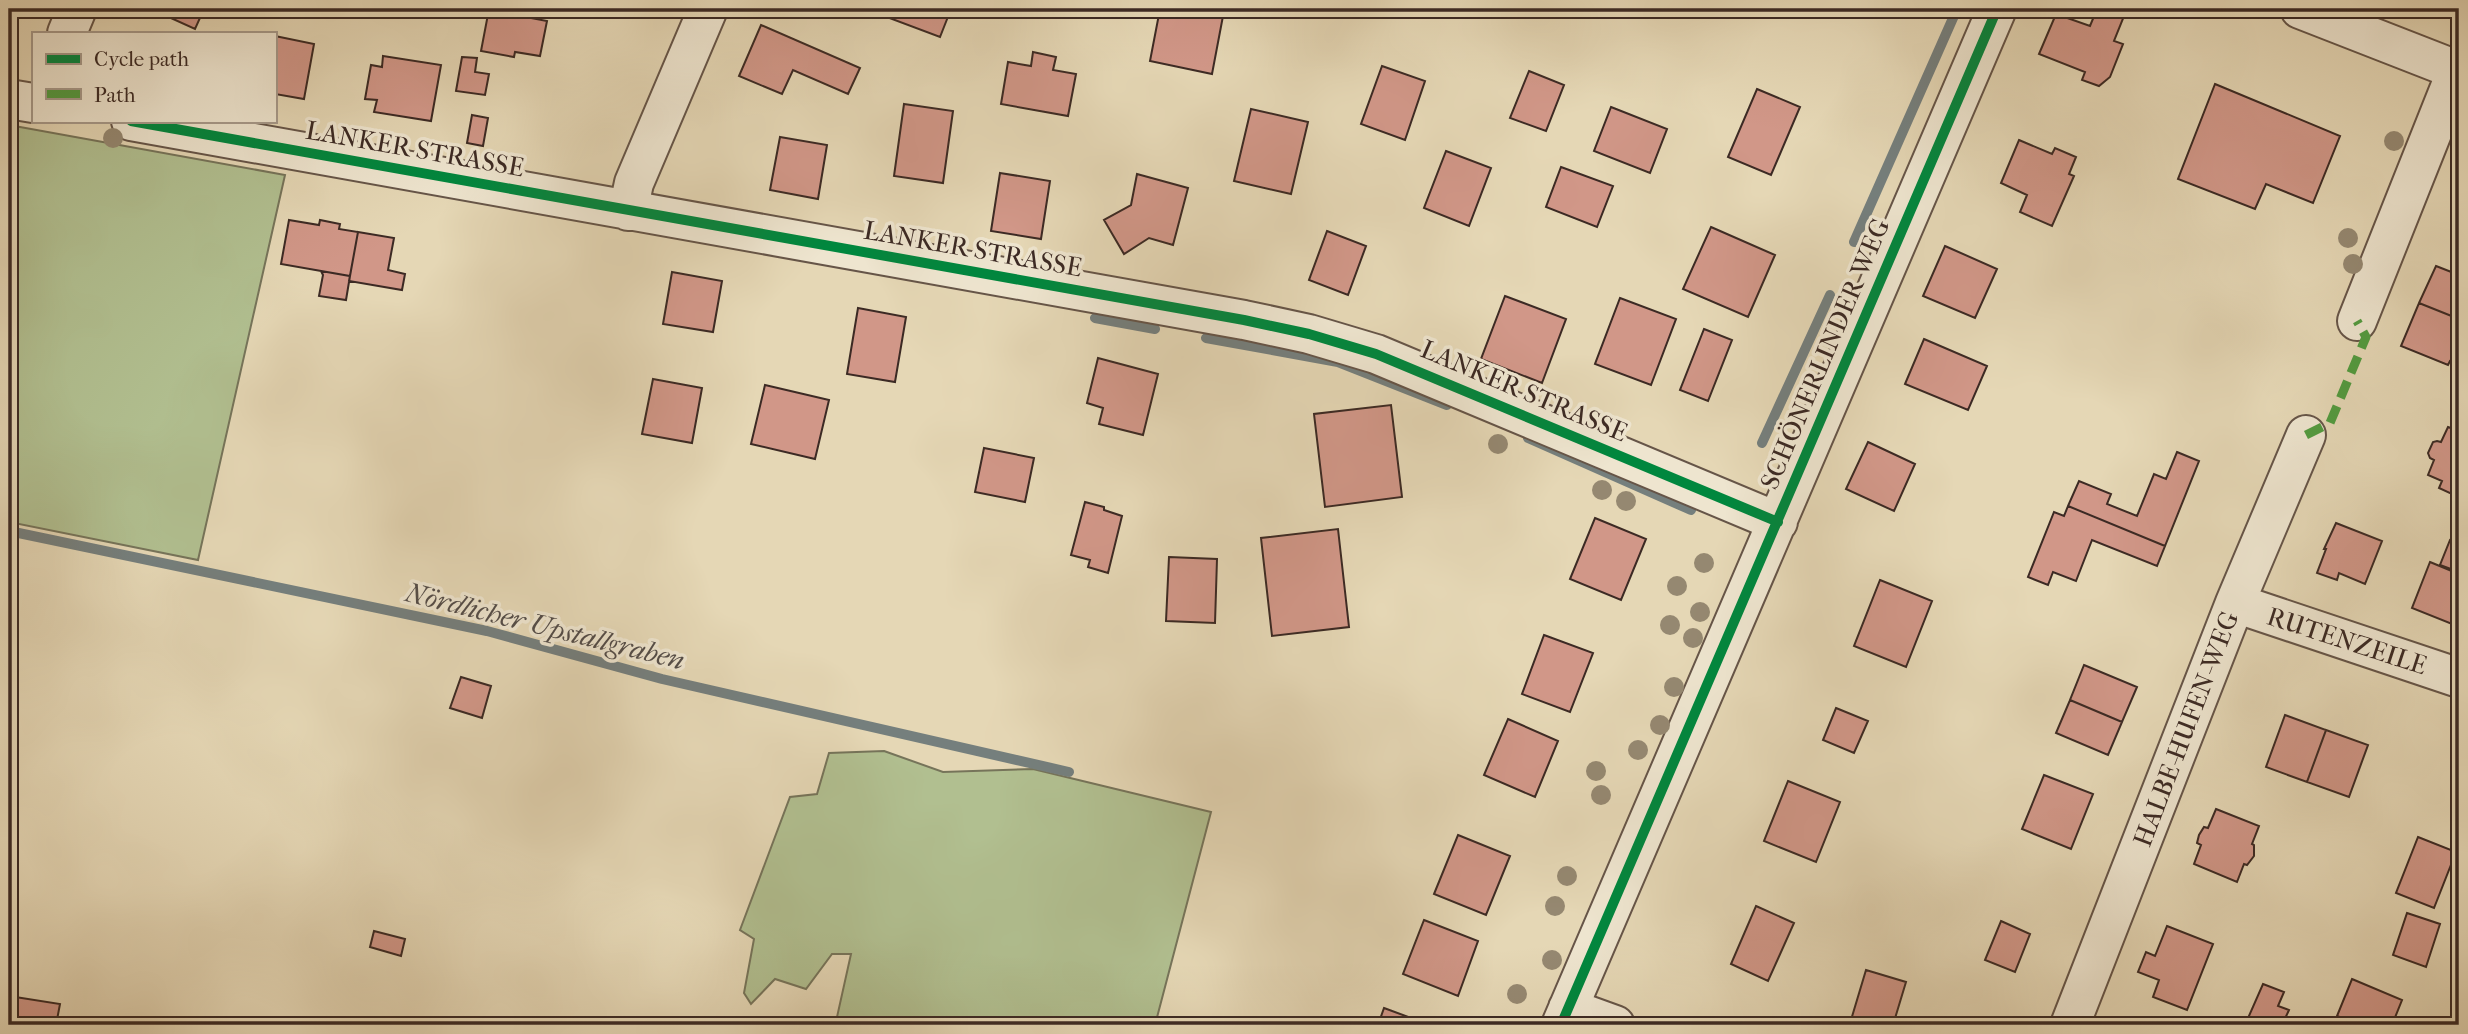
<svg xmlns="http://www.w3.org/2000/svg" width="2468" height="1034" font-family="'IM FELL French Canon',serif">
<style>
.green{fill:#b1bf90;stroke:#76745a;stroke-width:2}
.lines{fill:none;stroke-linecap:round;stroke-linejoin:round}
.stream{stroke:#757f7d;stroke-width:10}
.building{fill:#d19788;stroke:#3c2a24;stroke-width:2}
.minor-casing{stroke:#665548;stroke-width:42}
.minor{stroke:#eee5cf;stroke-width:38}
.quiet{stroke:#529c40;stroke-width:9;stroke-dasharray:18 9;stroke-linecap:butt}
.cycleway-casing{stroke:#eee5cf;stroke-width:15}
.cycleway{stroke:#00873e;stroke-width:10}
.tree{fill:#958871}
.labels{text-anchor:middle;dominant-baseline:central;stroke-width:7;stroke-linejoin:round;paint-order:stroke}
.street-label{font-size:26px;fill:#3c2a24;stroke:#eee5cf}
.water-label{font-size:28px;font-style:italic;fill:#544d49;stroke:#eee5cf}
</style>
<rect width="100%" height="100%" fill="#e5d7b5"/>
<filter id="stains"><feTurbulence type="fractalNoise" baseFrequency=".00286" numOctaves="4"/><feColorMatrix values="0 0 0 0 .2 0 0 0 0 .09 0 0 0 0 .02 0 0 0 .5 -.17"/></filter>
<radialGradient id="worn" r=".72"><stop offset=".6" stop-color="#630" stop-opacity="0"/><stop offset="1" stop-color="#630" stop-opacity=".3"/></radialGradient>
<path class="green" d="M9,125L285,175L198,560L9,522Z
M884,751L943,772L1033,769L1211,812L1155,1025H897L896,1023L837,1017L851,954H832L806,989L775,979L751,1004L744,993L754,939L740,930L790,797L817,794L829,753Z"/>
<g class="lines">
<path class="stream" d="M1854,242L1957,9
M1095,318L1155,329
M1206,338L1338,362L1447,405
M1528,438L1691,510
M1762,443L1830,295
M9,531L487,631L662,679L1069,772"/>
</g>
<path class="building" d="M151,9H204L195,29Z
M489,9H516L515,15L547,21L540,56L515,52L514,57L481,51Z
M878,9H951L940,37L876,13Z
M1160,9H1190L1223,16L1212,74L1150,61Z
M2097,9H2120L2126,11L2114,41L2123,44L2110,77L2099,86L2082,80L2085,72L2039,54L2056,14L2090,26Z
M761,25L860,68L848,94L793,70L782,94L739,76Z
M275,36L314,44L304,99L275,94Z
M1033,52L1056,57L1053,70L1076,74L1068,116L1001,104L1008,62L1031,66Z
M383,56L441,65L431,121L374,112L377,100L365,99L371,65L382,67Z
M462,57L477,58L475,72L489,74L485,95L456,91Z
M1382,66L1425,81L1405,140L1361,124Z
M1529,71L1564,85L1546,131L1510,118Z
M2215,84L2340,136L2313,203L2266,184L2255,209L2178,179Z
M1757,89L1800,107L1771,175L1728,157Z
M904,104L953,111L943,183L894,176Z
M1611,107L1667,129L1650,173L1594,151Z
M1251,109L1308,122L1291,194L1234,181Z
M472,115L488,118L483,146L467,143Z
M780,137L827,145L818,199L770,190Z
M2019,140L2052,154L2055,148L2076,157L2069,174L2074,176L2052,226L2020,212L2027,195L2001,183Z
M1446,151L1491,168L1469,226L1424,208Z
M1561,167L1613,186L1597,227L1546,207Z
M1000,173L1050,181L1041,239L991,231Z
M1137,174L1188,188L1173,245L1149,238L1124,254L1104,220L1131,205Z
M289,220L319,225L320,220L340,224L339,229L358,232L350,276L281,264Z
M1711,227L1775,255L1748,317L1683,289Z
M1327,231L1366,246L1348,295L1309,280Z
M358,232L394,238L388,270L405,274L402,290L349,281Z
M1945,246L1997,269L1975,318L1923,296Z
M2436,266L2459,275V319L2419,303Z
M321,271L350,276L346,300L319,296L323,275Z
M672,272L722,281L713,332L663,324Z
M1505,296L1566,319L1542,383L1481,359Z
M1620,298L1676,319L1651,385L1595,364Z
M2419,303L2459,319V337L2456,346L2459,349L2454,362L2450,361L2448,365L2401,346Z
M858,308L906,317L895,382L847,374Z
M1704,329L1732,340L1708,401L1680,390Z
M1924,339L1987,366L1968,410L1905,384Z
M1098,358L1158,374L1143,435L1099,424L1103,408L1087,403Z
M653,379L702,388L692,443L642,434Z
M765,385L829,400L815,459L751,444Z
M1391,405L1402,497L1325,507L1314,414Z
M2448,427L2459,431V488L2457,487L2454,495L2439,488L2442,481L2428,475L2434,460L2430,458L2428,453L2433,442L2437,441L2441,442Z
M1868,442L1915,464L1894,511L1846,489Z
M984,448L1034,458L1025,502L975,492Z
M2177,452L2199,461L2165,546L2068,506L2079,481L2111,494L2107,504L2137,516L2154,474L2166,479Z
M1085,502L1104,507V510L1122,516L1108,573L1088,567L1090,560L1071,555Z
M2068,506L2165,546L2157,566L2092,540L2076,581L2053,572L2048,585L2028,577L2054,512L2064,516Z
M1595,518L1646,539L1621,600L1570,579Z
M2336,523L2382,541L2365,584L2339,573L2337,580L2317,573L2326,549H2324Z
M1338,529L1349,627L1272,636L1261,538Z
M2450,540L2459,544V572L2440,565Z
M1169,557L1217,559L1215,623L1166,621Z
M2430,562L2459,574V605L2452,624L2412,608Z
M1880,580L1932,601L1906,667L1854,646Z
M1544,635L1593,653L1570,712L1522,694Z
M2084,665L2137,687L2122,722L2070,700Z
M461,677L491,686L482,718L450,708Z
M2070,700L2122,722L2108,755L2056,733Z
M1836,708L1868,721L1854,753L1823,740Z
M2285,715L2326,730L2307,782L2266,767Z
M1508,719L1558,741L1535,797L1484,775Z
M2326,730L2368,745L2349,797L2307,782Z
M2044,775L2093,794L2071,849L2022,829Z
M1788,781L1840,802L1816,862L1764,841Z
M2216,809L2259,826L2252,844L2254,845V856L2247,865L2244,864L2237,882L2194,864L2201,845L2197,843L2199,835L2204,827L2208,828Z
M1458,835L1510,856L1486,915L1434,894Z
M2418,837L2456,852L2434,908L2396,893Z
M1756,906L1794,923L1768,981L1731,964Z
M2407,913L2440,924L2426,967L2393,955Z
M1424,920L1478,941L1458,996L1403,974Z
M2001,921L2030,934L2015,972L1985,960Z
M2167,926L2213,944L2187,1010L2153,997L2159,980L2138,972L2146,952L2155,956Z
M374,931L405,939L401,956L370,947Z
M1866,970L1906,982L1893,1025H1871L1851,1020Z
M2352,979L2402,1000L2392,1025H2352L2353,1022L2337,1016Z
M2263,984L2284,992L2278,1006L2289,1010L2282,1025L2273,1021L2271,1025H2245Z
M9,996L60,1004L56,1025H9Z
M1384,1008L1430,1025H1378Z"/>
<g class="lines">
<g class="minor-casing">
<path id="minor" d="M2300,9L2459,71
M67,33L77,9
M9,99L33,103
M131,121L1244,320L1309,334L1376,354L1778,522
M628,211L634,183L708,9
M2357,321L2457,70
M2235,603L2459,678
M1568,1008L1615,1025
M1561,1025L1997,9
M2070,1025L2235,603L2306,435"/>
</g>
<use href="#minor" class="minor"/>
<path class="quiet" d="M2306,435L2330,423L2366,337L2357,321"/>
<g class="cycleway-casing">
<path id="cycleway" d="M131,121L1244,320L1309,334L1376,354L1778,522
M1561,1025L1997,9"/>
</g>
<use href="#cycleway" class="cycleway"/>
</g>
<g class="tree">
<circle cx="113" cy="138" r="10"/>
<circle cx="2394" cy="141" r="10"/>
<circle cx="2348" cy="238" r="10"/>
<circle cx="2353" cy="264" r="10"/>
<circle cx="1498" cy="444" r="10"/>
<circle cx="1602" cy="490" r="10"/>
<circle cx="1626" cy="501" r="10"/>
<circle cx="1704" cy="563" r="10"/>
<circle cx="1677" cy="586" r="10"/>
<circle cx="1700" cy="612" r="10"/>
<circle cx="1670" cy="625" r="10"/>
<circle cx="1693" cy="638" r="10"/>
<circle cx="1674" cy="687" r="10"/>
<circle cx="1660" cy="725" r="10"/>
<circle cx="1638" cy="750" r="10"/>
<circle cx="1596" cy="771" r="10"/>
<circle cx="1601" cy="795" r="10"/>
<circle cx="1567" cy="876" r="10"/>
<circle cx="1555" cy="906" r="10"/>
<circle cx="1552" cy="960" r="10"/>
<circle cx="1517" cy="994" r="10"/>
</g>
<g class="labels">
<g class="street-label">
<text transform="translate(415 149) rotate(10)">LANKER STRASSE</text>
<text transform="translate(973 249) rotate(10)">LANKER STRASSE</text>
<text transform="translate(1825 354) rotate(-67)">SCHÖNERLINDER WEG</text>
<text transform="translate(1524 391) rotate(23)">LANKER STRASSE</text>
<text transform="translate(2347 641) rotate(18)">RUTENZEILE</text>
<text transform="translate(2186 729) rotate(-69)">HALBE-HUFEN-WEG</text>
</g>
<g class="water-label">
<text transform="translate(545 626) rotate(14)">Nördlicher Upstallgraben</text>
</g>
</g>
<rect width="2468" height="1034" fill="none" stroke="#e5d7b5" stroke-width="35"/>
<rect x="10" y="10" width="2447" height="1013" fill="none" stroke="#3c2a24" stroke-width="3.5"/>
<rect x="18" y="18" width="2433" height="999" fill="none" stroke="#3c2a24" stroke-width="2"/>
<rect x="32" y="32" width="245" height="91" fill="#eee5cf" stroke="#a79a8b" stroke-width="2"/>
<rect x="46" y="54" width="35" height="10" fill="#00873e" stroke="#a79a8b" stroke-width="2"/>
<text x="94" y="66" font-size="21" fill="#3c2a24">Cycle path</text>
<rect x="46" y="89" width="35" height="10" fill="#529c40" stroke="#a79a8b" stroke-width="2"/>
<text x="94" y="102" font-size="21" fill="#3c2a24">Path</text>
<rect width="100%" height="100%" filter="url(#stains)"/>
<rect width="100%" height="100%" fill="url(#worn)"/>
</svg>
